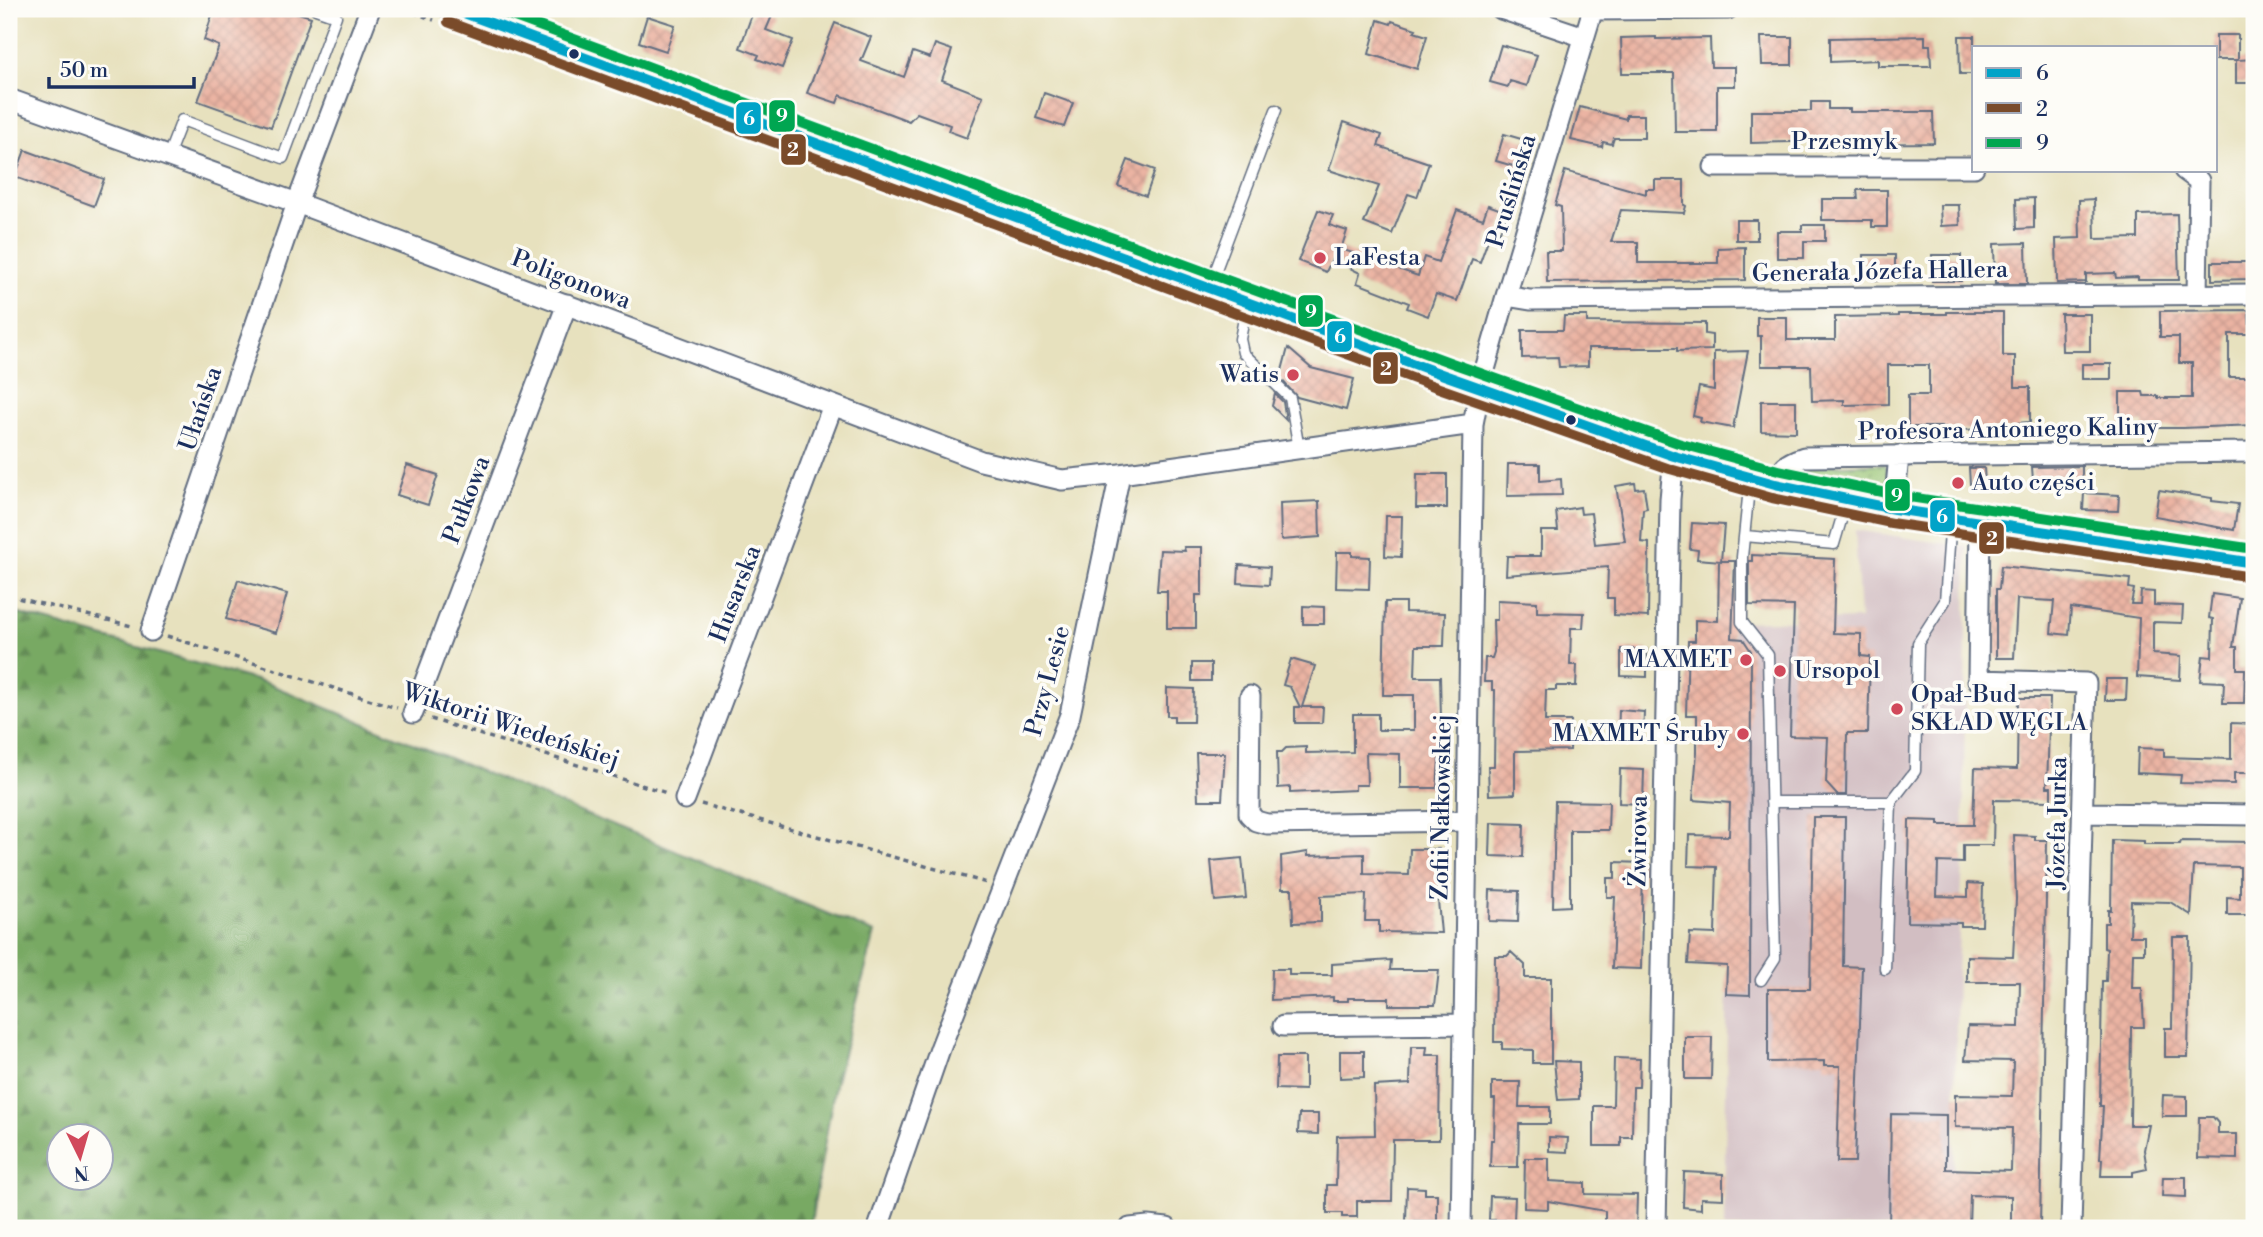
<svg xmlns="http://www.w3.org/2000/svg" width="2263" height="1237" font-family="'Libre Bodoni',serif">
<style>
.industrial{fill:#d2bec2}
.grass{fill:url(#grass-dots);stroke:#587968;stroke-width:2}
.forest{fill:url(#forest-firs);stroke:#4a6c60;stroke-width:2;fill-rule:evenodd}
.building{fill:url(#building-cross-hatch)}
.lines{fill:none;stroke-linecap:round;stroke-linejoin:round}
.service-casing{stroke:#626d80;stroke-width:13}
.minor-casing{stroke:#626d80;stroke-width:23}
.tertiary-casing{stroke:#626d80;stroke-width:28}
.path{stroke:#626d80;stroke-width:3.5;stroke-dasharray:5 5;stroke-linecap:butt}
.service{stroke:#fff;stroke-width:10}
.minor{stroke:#fff;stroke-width:19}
.tertiary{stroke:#fff;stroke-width:24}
.bus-1-casing{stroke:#fdfcf7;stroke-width:16}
.bus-2-casing{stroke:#fdfcf7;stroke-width:16}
.bus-3-casing{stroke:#fdfcf7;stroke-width:16}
.bus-1{stroke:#01a3c8;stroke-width:10}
.bus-2{stroke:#7a4b2a;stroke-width:10}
.bus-3{stroke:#00a651;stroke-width:10}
.bus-dot{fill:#1b2f5e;stroke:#fdfcf7;stroke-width:2.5}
.poi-dot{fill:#d1495b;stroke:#fdfcf7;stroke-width:2.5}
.labels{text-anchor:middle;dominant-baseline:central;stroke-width:7;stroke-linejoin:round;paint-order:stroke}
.street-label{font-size:24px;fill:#1b2f5e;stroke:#fdfcf7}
.poi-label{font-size:24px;fill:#1b2f5e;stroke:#fdfcf7;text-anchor:start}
.line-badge{stroke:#fdfcf7;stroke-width:2.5}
.badge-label{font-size:19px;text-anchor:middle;font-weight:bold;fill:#fff}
</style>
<defs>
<pattern id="grass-dots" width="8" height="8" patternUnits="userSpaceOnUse" patternTransform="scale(1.75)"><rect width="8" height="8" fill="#96c371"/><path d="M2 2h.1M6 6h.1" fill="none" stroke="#7a9f60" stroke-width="1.8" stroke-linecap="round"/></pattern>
<pattern id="forest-firs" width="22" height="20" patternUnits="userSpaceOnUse" patternTransform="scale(1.75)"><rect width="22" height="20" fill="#78a963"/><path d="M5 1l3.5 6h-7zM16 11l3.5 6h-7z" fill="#628a55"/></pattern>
<pattern id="building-cross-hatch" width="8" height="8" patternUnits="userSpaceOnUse" patternTransform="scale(1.75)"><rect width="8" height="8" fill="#ebb4a3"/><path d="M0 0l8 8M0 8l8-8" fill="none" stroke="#c99b8f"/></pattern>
</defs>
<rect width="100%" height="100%" fill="#fdfcf7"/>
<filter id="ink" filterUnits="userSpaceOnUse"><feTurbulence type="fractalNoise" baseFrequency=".0143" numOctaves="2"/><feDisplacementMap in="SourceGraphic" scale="14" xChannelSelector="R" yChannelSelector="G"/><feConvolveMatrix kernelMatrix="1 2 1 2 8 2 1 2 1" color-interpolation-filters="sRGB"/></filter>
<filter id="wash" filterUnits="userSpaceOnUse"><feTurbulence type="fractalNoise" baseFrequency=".00686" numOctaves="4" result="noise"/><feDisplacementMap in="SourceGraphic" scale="28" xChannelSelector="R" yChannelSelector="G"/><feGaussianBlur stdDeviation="1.57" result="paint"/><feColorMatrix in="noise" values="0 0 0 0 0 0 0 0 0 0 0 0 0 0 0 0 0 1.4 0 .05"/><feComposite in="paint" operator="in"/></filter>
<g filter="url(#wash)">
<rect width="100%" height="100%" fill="#e7e1be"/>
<path class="industrial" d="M1855,530L1967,547L1963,863L1957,972L1953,1228H1724L1733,622L1860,619Z"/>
<path class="grass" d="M1883,464L1888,471L1887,490L1879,495L1804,480L1800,475L1804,466Z"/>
<path class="forest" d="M9,611L266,683L875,933L835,1084L810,1228H9ZM60,1136H102V1178H60Z"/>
<g id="blocks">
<path class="building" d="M214,9H286L311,17L271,127L198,101L219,46L204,40Z
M754,9L772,16L766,30L793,40L782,68L757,59L759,55L740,48Z
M647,16L675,25L666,51L639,42Z
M1378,20L1391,24L1392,21L1416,29L1414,32L1427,36L1417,69L1369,54Z
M835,23L871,37L861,61L904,77L913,52L930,58L935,44L952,50L942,80L983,96L967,138L948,131L950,125L917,113L909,121L840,95L837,103L807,93Z
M2216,35H2238V60L2254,59V83H2236V60H2216Z
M1925,36V45H1930L1931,66H1878V60L1830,62V38Z
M1959,36H1974V74H1960Z
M1656,37V39L1710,38L1711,67H1735V86H1717V132H1675L1674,73H1622L1621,38Z
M1761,37H1792V65H1762Z
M1501,45L1537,55L1527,86L1510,81L1508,87L1490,82Z
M1044,93L1073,103L1064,127L1036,118Z
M1811,102H1828V109H1850V112H1933L1934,143L1830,144L1829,141L1751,143V111H1811Z
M1580,107L1626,119V115H1644V138H1614L1612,144L1603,142L1602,147L1571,140Z
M1344,122L1382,135L1378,146L1429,163L1417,197L1408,194L1392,234L1364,223L1379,186L1329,170Z
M1504,134L1528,141L1520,168L1496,161Z
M25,150L104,179L94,206L15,177Z
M1128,160L1155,170L1146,196L1118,186Z
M1565,171L1646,194V189H1655V180H1684V205L1686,206L1684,213L1621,210L1611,242H1638V263H1718V248L1745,247V280L1547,282L1546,251H1562L1561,207L1555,205Z
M1857,190H1887V227H1872V220H1822V199H1858Z
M2034,198V228L2017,229L2016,199Z
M2094,199L2095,239L2138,238V215L2177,214L2179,280H2138V277L2116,278L2115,273L2086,274V282L2057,283L2056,239L2080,238L2079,200Z
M1488,205L1507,212L1498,237L1490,234L1480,262L1472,259L1457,301L1436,294L1428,316L1407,308L1409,303L1357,283L1360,273L1332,259L1326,272L1298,261L1318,210L1333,215L1329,225L1347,231L1341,249L1418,276L1424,257L1438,262L1457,210L1483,219Z
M1940,205H1959L1960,225L1941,226Z
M1736,220H1757V240H1736Z
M1802,225H1825V241H1804V258H1777V231H1802Z
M2026,243L2027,284H1995L1994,244Z
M1864,255H1895V280H1872V275H1864Z
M1932,255H1961V281H1932Z
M2212,262H2250V279L2212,280Z
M2249,310L2250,334H2229V377H2254V425L2183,428H2143V423L2120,424V392H2143L2144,396H2158V398H2192V363H2179V337H2160V311Z
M1947,312H2003V356H2015V387H2030V422L2018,423L2019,429L1945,430V427H1908V395H1929V365H1888V404L1844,405V400L1812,401L1811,366H1761V336H1757V317H1787V340H1835V317L1898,316V314H1947Z
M2061,314H2090V351H2062Z
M1564,316H1587V322L1705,323V334L1712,335V350L1677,351V348H1588V366L1559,367L1558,357L1522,358V330H1563Z
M1288,348L1311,368L1354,379L1346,410L1297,397L1280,378Z
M1748,351L1733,428L1700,422L1701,418L1693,416L1699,387L1714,390V352Z
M2082,364H2111V379H2082Z
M1275,394L1283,402L1286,420L1272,406Z
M1761,401H1796V432L1761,431Z
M1508,464H1540V481L1561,479L1562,495L1507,496Z
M407,465L438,475L428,505L397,495Z
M2082,466V479L2033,480L2032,467Z
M1969,468H1984L1985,483L1970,484Z
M1417,474H1447V508H1416Z
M1635,483L1636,489L1644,488L1647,508L1643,509L1641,542L1649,543L1648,617L1614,615V598H1607L1608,567L1506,575L1507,556H1541V531H1558L1556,511L1580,507L1581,514L1591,513L1595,544L1625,541L1616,486Z
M2159,490L2212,498V501L2238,504L2234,530L2155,516Z
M2084,493L2119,495L2118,511L2083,510Z
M1319,501L1320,537L1281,540L1280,503Z
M1386,516H1402L1401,557L1385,556Z
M1692,523L1724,525L1721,561L1697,559L1698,550L1690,549Z
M1184,547H1202V595H1196V628H1167V591H1157L1160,550L1185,551Z
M1337,552H1352V556L1370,557L1369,589L1336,588Z
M1752,555L1835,559L1833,633L1861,634V656L1870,657L1868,733H1847L1846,795H1837L1826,783L1828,737L1790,736L1794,606L1749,605V561H1752Z
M1719,561H1735L1732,638L1743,639L1751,651L1750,995L1726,994L1727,966L1688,964L1690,933L1715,934L1717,867L1688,866L1689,835L1729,836L1730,803L1693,800L1697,752V715H1686L1688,641H1695V620L1718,621Z
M1239,565L1270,567L1269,585L1238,583Z
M2001,566L2130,579L2129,588L2134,589L2131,604H2140L2141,591L2154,592V605L2183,606L2182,623L2153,622V654L2181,656L2180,680L2137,677L2139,618L2071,608L2069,635L2051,633L2054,601L2017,599L2014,658H1996V589H1999Z
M238,580L287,594L276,633L226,619Z
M2212,594L2240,598L2233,647H2237V669H2245L2244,703H2223L2224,682L2200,681L2203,656L2212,657L2213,619L2209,618Z
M1497,600L1537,602V612L1584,613L1583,628H1571L1570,665H1577L1576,686H1556V690H1546L1545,721H1571L1570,750L1515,751V794L1489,795L1488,766H1494L1495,690H1492V682H1484L1485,658H1492L1494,652L1493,620H1497Z
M1385,602H1405V612L1445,613L1444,646H1416L1415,677H1440L1442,760L1439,759L1437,788H1400V754L1366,753L1367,785H1355V790L1290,793V787L1278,788L1277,752H1282L1286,748L1306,747V753L1353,752V714H1378V730H1414V695H1383Z
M1303,606L1324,607V624H1303Z
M1621,649H1647V677L1621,676Z
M1291,659L1315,666L1302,707H1323L1322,723H1295V707H1300L1290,687L1283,685Z
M1192,663H1211V681H1192Z
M2106,679H2127L2126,700H2105Z
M1167,688L1194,689L1193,722H1174V716H1167Z
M2018,698H2050L2047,787H2051V801L1994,800L1993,845H1963V863L1938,862L1937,896L1968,897V883L1983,884L1982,926H1961V923L1907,922L1909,820L1939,821V825H1973L1975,768L2017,769Z
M1619,710L1644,712L1643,738L1618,737Z
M2231,723L2254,724V773H2234V784L2180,783L2181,775L2137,773L2138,748L2164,749V757L2231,759Z
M1196,753H1225L1222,800H1198Z
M1620,769L1644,770L1643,804L1619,803Z
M1555,801L1609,802L1608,830H1570V906L1553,907Z
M1813,817H1845L1843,966L1862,967L1855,1162H1837L1840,1066H1824V1061L1768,1062V989H1810Z
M1491,823L1524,824L1523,857L1490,856Z
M2014,835L2035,836V840H2047L2040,1228H2011V1196L1970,1195L1969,1228H1889L1891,1114L1946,1115V1169L2011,1171L2012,1128L1955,1127V1095L2012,1096L2013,1061L1965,1060L1968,1026L2019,1027L2020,982H1967V956L2013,957L2016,899Z
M2112,840L2144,841V844H2180L2181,841L2254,842L2253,915H2227V897L2240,898V867L2194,866L2191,915L2170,902L2131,901L2130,936H2144V953H2133L2132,988H2142L2144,1027H2131L2130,1125H2149L2144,1150L2147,1169L2133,1172V1176H2101L2102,1159H2100L2103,1106H2100L2102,981H2106L2107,949L2104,948V923H2108V910H2111Z
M1410,849H1439L1438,901L1441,933L1379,932V921H1365L1366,894L1321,896V922L1293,923L1292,889H1282L1281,856L1308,852V856L1364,854V874L1409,875Z
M1242,858L1246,898L1215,901L1211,861Z
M1615,862L1643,863L1641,969L1612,968L1615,897H1607V878H1615Z
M1490,890L1519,891L1518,922L1489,921Z
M2173,937H2190L2188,1057H2165V1028H2172Z
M1511,952L1525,965V978H1551V1063H1533V1050L1502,1049V1042H1494L1495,956H1507Z
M1391,960L1390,970H1439L1435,1005H1389V998H1348V1001H1333V997L1271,1000L1272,969H1289V975H1332V964Z
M1685,1037H1712L1711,1079H1685Z
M1411,1047H1427L1426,1055H1440L1439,1140H1393L1392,1201H1357V1217H1342V1213H1327V1185H1336L1337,1136L1375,1135L1374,1086L1410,1084Z
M1340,1051H1364V1077L1340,1078Z
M1277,1057H1305V1090L1276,1089Z
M1614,1058L1640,1059L1639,1087H1633L1632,1137H1621V1146H1594V1106H1613Z
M1554,1061L1579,1062V1099L1558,1100Z
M1492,1082H1520L1519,1107H1550V1124H1519L1518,1167H1490L1491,1140H1494L1495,1099H1492Z
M2163,1095L2187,1096V1116H2162Z
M1299,1114H1318V1134L1298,1133Z
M2199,1117H2213L2218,1123V1134H2237V1159L2198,1158Z
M1549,1137L1568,1138L1567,1152L1549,1151Z
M1525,1158H1549V1181L1585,1183V1194L1637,1195L1636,1228H1605V1211L1548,1201V1209L1524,1208Z
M1684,1172L1723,1174V1199L1701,1198V1209L1683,1207Z
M2163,1177H2186V1197L2162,1196Z
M1407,1187L1425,1188V1194H1437V1221L1406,1222Z
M1490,1196L1515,1197L1514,1220H1489Z"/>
</g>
</g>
<g filter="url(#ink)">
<use href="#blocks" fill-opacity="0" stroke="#626d80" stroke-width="2"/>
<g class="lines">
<g class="service-casing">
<path id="service" d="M168,156L182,120L283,158L336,16L316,9
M1209,288L1276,110
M1247,303L1240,339L1243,353L1290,398L1299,449
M1750,478L1742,557V622L1768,655L1775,958L1761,980
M1745,536L1834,544L1847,500
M1771,802H1891L1885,969
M1891,802L1915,771L1918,643L1945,601L1951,518"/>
</g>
<g class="minor-casing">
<path id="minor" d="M1501,9L1584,37
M1592,10L1728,9
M9,99L297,203L981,461L1062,480L1120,474
M1714,167H1974
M2184,170L2199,181L2197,294
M1506,296L1530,300L2254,294
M1775,484C1783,466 1785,463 1804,457L2254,452
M1894,509L1899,455
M1980,523L1978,680L2086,683L2071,1228
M151,631L297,203L370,9
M1250,696L1249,814L1256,821L1267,824L1466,821
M413,713L567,304
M685,799L833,405
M2083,813L2254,815
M1283,1026L1465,1024
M878,1228L940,1049L1070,715L1120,474L1473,424
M1130,1228L1148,1226L1167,1228
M1461,1228L1473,424L1480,387L1506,296L1593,9
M1656,1228L1670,499L1674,456"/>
</g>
<g class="tertiary-casing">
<path id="tertiary" d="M453,9L1444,375L1674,456L1775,484L1894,509L2254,563"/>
</g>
<path class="path" d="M404,9L434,20
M9,596L132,626
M167,636L397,708
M431,719L667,793
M701,804L987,883"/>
<use href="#service" class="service"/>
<use href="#minor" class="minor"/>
<use href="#tertiary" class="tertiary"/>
<g class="bus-1-casing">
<path id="bus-1" d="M453,9L1444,375L1674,456L1775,484L1894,509L2254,563"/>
</g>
<g class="bus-2-casing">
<path id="bus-2" d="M448,22L1439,388L1670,469L1772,498L1891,523L2252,577"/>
</g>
<g class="bus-3-casing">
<path id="bus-3" d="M493,9L1449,362L1678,443L1778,470L1896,495L2254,549"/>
</g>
<use href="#bus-1" class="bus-1"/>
<use href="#bus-2" class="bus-2"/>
<use href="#bus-3" class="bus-3"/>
</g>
</g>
<g class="bus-dot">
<circle cx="574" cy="54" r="6"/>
<circle cx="1571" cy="420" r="6"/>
</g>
<g class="poi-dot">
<circle cx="1320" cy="258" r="7"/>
<circle cx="1293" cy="375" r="7"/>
<circle cx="1958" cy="483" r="7"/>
<circle cx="1746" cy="660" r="7"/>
<circle cx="1780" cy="671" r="7"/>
<circle cx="1897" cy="709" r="7"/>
<circle cx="1743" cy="734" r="7"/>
</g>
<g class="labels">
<g class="street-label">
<text x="1844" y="142">Przesmyk</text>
<text transform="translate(1512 191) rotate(-73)">Pruślińska</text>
<text transform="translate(1880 272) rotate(-1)">Generała Józefa Hallera</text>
<text transform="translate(571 280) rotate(21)">Poligonowa</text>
<text transform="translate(201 409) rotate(-71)">Ułańska</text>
<text transform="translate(2008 430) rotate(-1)">Profesora Antoniego Kaliny</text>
<text transform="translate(467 500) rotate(-69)">Pułkowa</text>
<text transform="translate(736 594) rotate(-69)">Husarska</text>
<text transform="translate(1048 681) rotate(-75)">Przy Lesie</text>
<text transform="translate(511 726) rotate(18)">Wiktorii Wiedeńskiej</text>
<text transform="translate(1442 807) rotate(-89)">Zofii Nałkowskiej</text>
<text transform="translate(2058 823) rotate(-89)">Józefa Jurka</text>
<text transform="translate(1639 841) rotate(-89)">Żwirowa</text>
</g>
<g class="poi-label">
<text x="1334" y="258">LaFesta</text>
<text x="1279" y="375" text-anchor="end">Watis</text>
<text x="1972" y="483">Auto części</text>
<text x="1732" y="660" text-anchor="end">MAXMET</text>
<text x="1794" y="671">Ursopol</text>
<text x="1911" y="695">Opał-Bud<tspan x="1911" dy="28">SKŁAD WĘGLA</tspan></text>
<text x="1729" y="734" text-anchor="end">MAXMET Śruby</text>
</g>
</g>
<g class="line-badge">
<rect x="768" y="99" width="28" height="34" rx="7" fill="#00a651"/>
<rect x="735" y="101" width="27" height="34" rx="7" fill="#01a3c8"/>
<rect x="780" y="133" width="27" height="33" rx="7" fill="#7a4b2a"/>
<rect x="1297" y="294" width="27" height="34" rx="7" fill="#00a651"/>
<rect x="1326" y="320" width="27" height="33" rx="7" fill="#01a3c8"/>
<rect x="1372" y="351" width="27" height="34" rx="7" fill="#7a4b2a"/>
<rect x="1884" y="478" width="27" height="34" rx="7" fill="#00a651"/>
<rect x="1929" y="499" width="27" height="34" rx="7" fill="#01a3c8"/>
<rect x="1978" y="521" width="27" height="34" rx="7" fill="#7a4b2a"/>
</g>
<g class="badge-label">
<text x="782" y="122">9</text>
<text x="749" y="125">6</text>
<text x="793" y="156">2</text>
<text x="1311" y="318">9</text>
<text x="1340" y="343">6</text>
<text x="1386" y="375">2</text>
<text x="1897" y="502">9</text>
<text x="1942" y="523">6</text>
<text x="1992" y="545">2</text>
</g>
<rect width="2263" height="1237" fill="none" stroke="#fdfcf7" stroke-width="35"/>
<rect x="1972" y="46" width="245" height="126" fill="#fdfcf7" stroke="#a3aaba" stroke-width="2"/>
<rect x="1986" y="68" width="35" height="10" fill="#01a3c8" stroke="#a3aaba" stroke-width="2"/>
<text x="2036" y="80" font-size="21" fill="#1b2f5e">6</text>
<rect x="1986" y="103" width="35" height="10" fill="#7a4b2a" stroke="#a3aaba" stroke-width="2"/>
<text x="2036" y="116" font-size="21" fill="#1b2f5e">2</text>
<rect x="1986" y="138" width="35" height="10" fill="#00a651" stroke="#a3aaba" stroke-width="2"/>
<text x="2036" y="150" font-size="21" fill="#1b2f5e">9</text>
<g transform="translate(80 1157) rotate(175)"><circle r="33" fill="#fdfcf7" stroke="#a3aaba" stroke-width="2"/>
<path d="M0-5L12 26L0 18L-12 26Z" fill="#d1495b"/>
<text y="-10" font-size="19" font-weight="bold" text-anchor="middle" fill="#1b2f5e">N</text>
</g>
<path d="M49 77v10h145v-10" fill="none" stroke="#1b2f5e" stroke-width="3.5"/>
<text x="60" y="77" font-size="21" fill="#1b2f5e" stroke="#fdfcf7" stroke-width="5" paint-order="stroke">50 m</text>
</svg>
